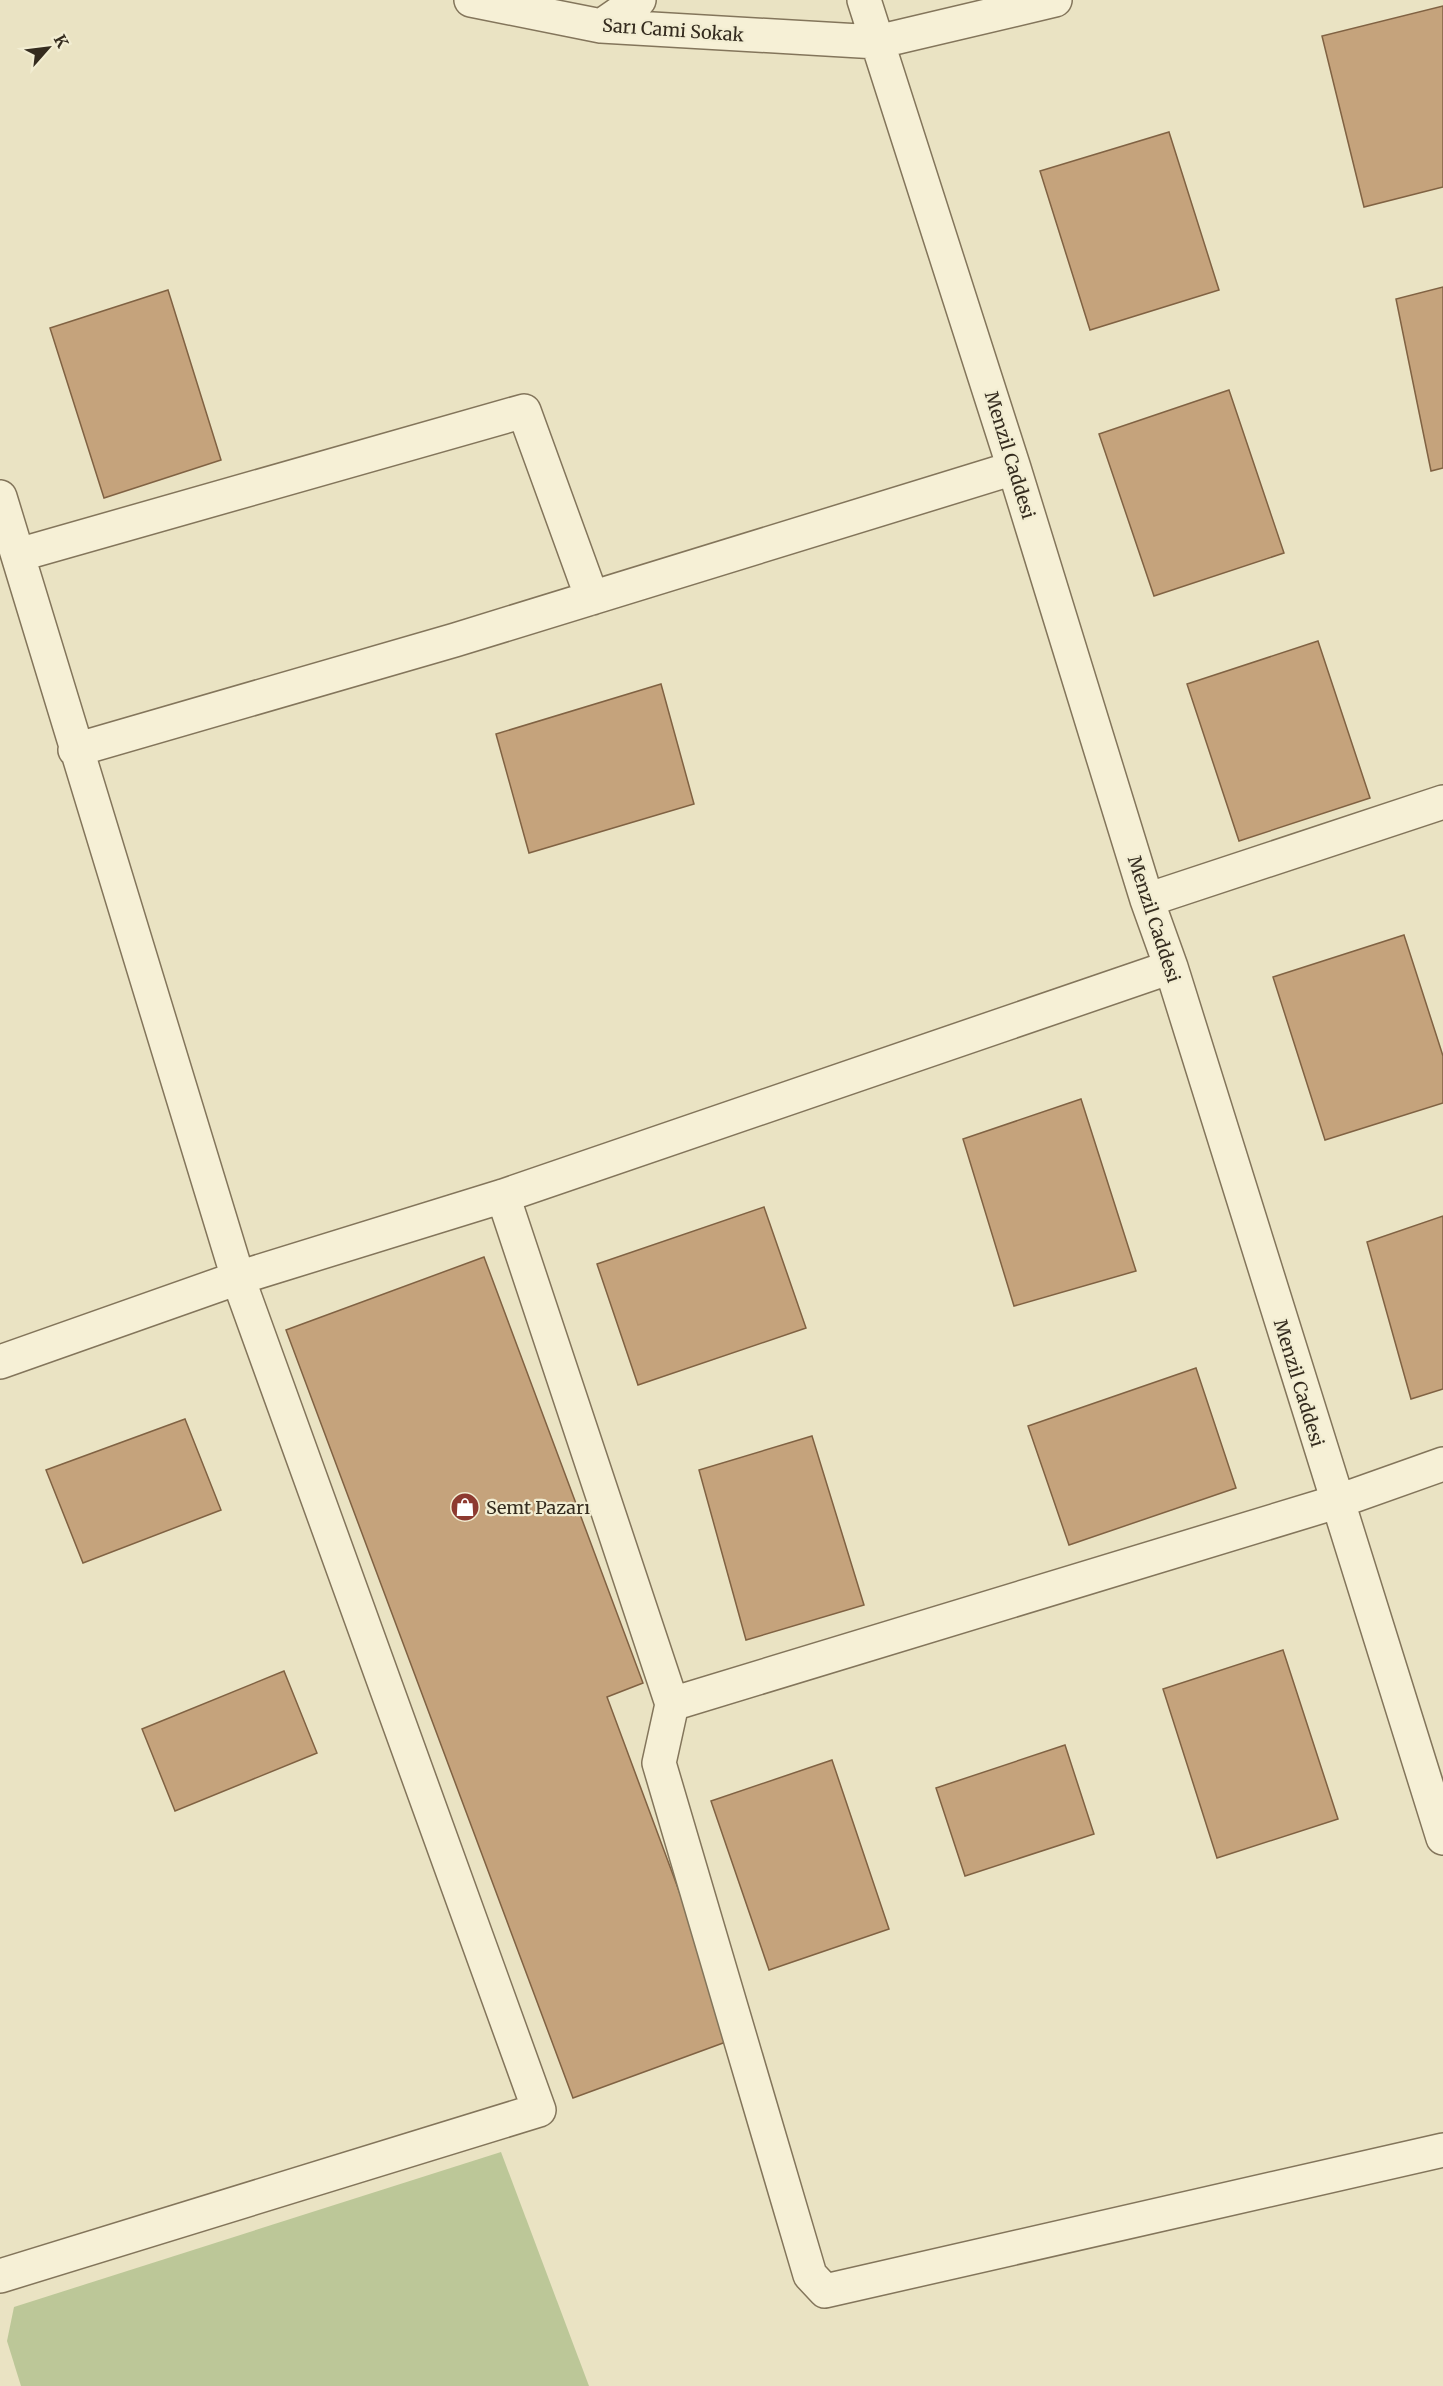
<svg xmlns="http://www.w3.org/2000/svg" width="1443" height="2386" font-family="Merriweather,serif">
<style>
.green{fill:#bcc798}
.building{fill:#c5a37c;stroke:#806243;stroke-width:1.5}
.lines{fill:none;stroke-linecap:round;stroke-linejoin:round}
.minor-casing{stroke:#83755b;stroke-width:36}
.minor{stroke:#f6f0d6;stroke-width:33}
.labels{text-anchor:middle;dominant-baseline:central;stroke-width:4.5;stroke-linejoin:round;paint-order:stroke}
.street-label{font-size:18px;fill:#342b1e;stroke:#f2edd2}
.poi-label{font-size:18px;fill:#342b1e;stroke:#f2edd2;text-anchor:start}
</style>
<rect width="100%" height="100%" fill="#eae3c3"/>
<path class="green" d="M501,2152L589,2386H21L7,2341L14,2307Z"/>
<path class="building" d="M1443,6V187L1364,207L1322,36Z
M1169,132L1219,290L1090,330L1040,171Z
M1443,287V468L1431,471L1396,299Z
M168,290L221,460L104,498L50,328Z
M1229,390L1284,553L1154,596L1099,434Z
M1318,641L1370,798L1239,841L1187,684Z
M661,684L694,804L529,853L496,734Z
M1404,935L1443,1056V1103L1325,1140L1273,977Z
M1081,1099L1136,1271L1014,1306L963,1139Z
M764,1207L806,1328L638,1385L597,1264Z
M1443,1216V1389L1411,1399L1367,1242Z
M484,1257L643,1683L607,1697L734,2039L573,2098L286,1330Z
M1196,1368L1236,1488L1069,1545L1028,1426Z
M185,1419L221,1510L83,1563L46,1470Z
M812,1436L864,1605L746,1640L699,1470Z
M1283,1650L1338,1819L1217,1858L1163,1689Z
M284,1671L317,1753L175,1811L142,1729Z
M1065,1745L1094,1834L965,1876L936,1788Z
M832,1760L889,1929L769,1970L711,1801Z"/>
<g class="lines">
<g class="minor-casing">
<path id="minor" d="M471,0L601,26L877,42L1055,0
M864,0L1014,468L1147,900L1171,967L1443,1838
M601,26L639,0
M0,497L238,1278L539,2110L0,2276
M18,555L524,411L592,598
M75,750L455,640L1014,468
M1147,900L1443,802
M503,1196L672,1704L1336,1502L1443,1464
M0,1362L238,1278L503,1196L1171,967
M672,1704L659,1763L810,2275L825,2291L1443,2150"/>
</g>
<use href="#minor" class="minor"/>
</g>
<defs>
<g id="shop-disc" transform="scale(1.5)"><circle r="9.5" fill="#8d3a30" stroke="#f2edd2"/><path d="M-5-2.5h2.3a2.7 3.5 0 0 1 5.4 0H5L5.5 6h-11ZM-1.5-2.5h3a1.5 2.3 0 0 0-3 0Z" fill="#fff"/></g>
</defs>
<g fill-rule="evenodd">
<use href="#shop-disc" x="465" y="1507"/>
</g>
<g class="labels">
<g class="street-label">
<text transform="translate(673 30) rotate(4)">Sarı Cami Sokak</text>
<text transform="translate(1010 455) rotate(73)">Menzil Caddesi</text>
<text transform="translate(1154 919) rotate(72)">Menzil Caddesi</text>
<text transform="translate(1299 1383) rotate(73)">Menzil Caddesi</text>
</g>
<g class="poi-label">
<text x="486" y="1507">Semt Pazarı</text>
</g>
</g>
<g transform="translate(48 48) rotate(62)" stroke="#f2edd2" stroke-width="4.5" paint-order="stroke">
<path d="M0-4.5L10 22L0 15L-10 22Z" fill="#342b1e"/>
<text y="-9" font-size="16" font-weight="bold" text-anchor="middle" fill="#342b1e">K</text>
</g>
</svg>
